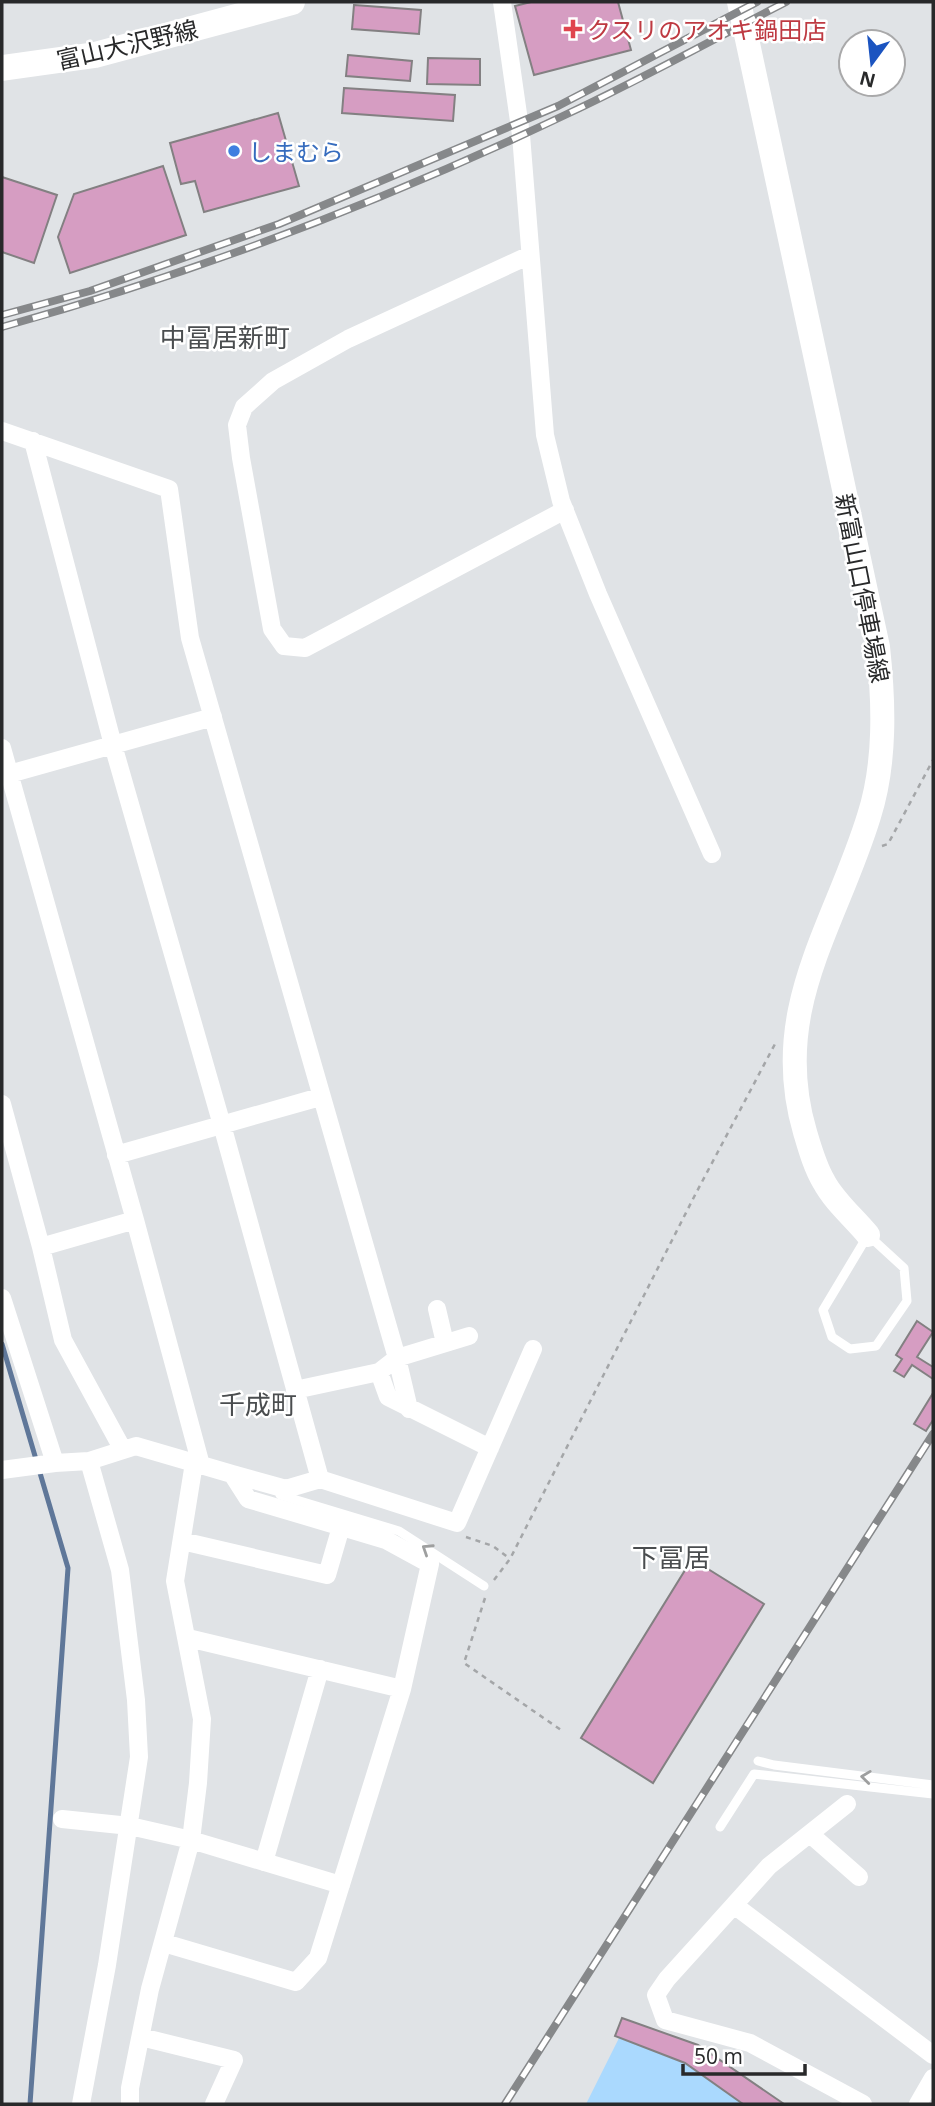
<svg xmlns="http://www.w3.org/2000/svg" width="935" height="2106" font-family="'Open Sans','Noto Sans JP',sans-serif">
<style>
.green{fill:#aad9fe}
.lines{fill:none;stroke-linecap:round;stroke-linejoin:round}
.stream{stroke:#5f7799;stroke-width:5}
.building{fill:#d69dc2;stroke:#838082;stroke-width:2}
.path{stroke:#a4a6a8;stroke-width:2.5;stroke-dasharray:5 5;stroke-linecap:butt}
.service{stroke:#fff;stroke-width:9}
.minor{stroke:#fff;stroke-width:18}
.secondary{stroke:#fff;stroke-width:24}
.primary{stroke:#fff;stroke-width:26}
.rail-casing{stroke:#86888a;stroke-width:8}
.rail{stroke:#fff;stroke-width:5;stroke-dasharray:16;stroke-linecap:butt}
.oneway{stroke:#9e9f9f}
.health-dot{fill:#e0444e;stroke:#fff;stroke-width:2.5}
.shop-dot{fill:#3f7fe0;stroke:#fff;stroke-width:2.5}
.labels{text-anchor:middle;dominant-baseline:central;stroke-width:5;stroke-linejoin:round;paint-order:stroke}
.health-label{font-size:24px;fill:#be3a42;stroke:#fff;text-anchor:start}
.street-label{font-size:24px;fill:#28292a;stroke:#fff}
.shop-label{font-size:24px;fill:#366cbe;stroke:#fff;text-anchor:start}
.neighbourhood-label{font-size:26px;fill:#4a4d4f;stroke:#fff}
</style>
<rect width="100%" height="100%" fill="#e0e3e6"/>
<path class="green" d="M619,2038L685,2063L743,2104H586Z"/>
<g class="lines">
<path class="stream" d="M2,1344L68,1568L30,2104"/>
</g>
<path class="building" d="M531,2H618L631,50L534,75L515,6Z
M354,5L421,10L419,34L352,29Z
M348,55L412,61L410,81L346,76Z
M428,58L480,59V85L427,84Z
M344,88L455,95L453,121L342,113Z
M278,113L299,186L204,212L195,181L181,184L170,143Z
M163,166L186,235L70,273L58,237L74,194Z
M2,177L57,195L34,263L2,252Z
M917,1321L933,1332L917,1357L933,1367V1379L912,1365L904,1377L894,1371L902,1359L896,1355Z
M933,1393V1420L926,1431L914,1424Z
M692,1559L764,1604L653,1783L581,1738Z
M622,2018L698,2045L784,2104H743L685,2063L615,2036Z"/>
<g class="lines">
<path class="path" d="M882,846L888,844L933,760
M466,1537L493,1546L509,1558
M494,1580L510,1559L695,1195L775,1044
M485,1598L464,1663L561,1730"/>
<path class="service" d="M868,1235L904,1268L907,1301L876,1346L850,1349L832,1337L823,1310Z
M280,1495L399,1531L484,1586
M758,1761L774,1765L933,1785
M720,1827L754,1774L933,1794"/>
<path class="minor" d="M502,2L521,135L545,435L561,501L598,594L712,854
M530,255L348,339L273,381L244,407L237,425L241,458L272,629L284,646L305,648L565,510
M2,431L169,489L190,638L397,1358L409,1409
M33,441L113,745L222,1125L320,1479
M2,748L135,1220L201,1465
M2,776L213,717
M2,1104L41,1247L63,1340L123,1450
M116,1155L320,1097
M41,1247L135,1220
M2,1298L55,1463
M437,1309L445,1343
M379,1372L388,1397L490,1448
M295,1390L379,1372L397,1358L469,1336
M2,1470L55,1463L89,1461L136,1446L232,1474L248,1499L386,1540L430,1564L402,1689L318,1958L296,1982L164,1943
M232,1474L286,1489L320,1479L457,1523L533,1349
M182,1541L327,1575L341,1527
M188,1638L402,1689
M62,1819L130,1826L191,1840L341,1885
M810,1834L859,1877
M264,1862L320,1669
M734,1905L769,1866L847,1804
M141,2037L234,2060L214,2104
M81,2104L107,1965L139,1757L136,1700L120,1570L89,1461
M130,2104V2088L150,1989L191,1840L198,1783L202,1719L175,1581L194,1463
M863,2104L750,2043L665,2020L656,1995L667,1979L734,1905L933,2055
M918,2104L933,2078"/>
<path class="secondary" d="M739,2L878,647C884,702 886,763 869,816C835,927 769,1010 805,1132C810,1149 815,1167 824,1182C834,1201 854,1218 868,1235"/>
<path class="primary" d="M2,68L95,55L292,2"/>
<g class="rail-casing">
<path id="rail" d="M2,315L90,291L279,224L558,106L757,2
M2,327C195,273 384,201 565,115C640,80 712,40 786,2
M505,2104L933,1434"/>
</g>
<use href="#rail" class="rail"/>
</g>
<defs><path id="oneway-chevron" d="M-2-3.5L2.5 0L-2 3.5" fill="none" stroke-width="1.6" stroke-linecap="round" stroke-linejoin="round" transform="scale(1.75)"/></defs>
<g class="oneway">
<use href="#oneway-chevron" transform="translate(427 1549) rotate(-147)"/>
<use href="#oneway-chevron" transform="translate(866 1777) rotate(-173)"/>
</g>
<path class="health-dot" d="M569.5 18.5h7v7h7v7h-7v7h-7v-7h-7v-7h7z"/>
<circle class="shop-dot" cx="234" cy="151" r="7"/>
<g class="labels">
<g class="health-label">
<text x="587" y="29">クスリのアオキ鍋田店</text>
</g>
<g class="street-label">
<text transform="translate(127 44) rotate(-13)">富山大沢野線</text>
<text transform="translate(863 588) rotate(79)">新富山口停車場線</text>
</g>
<g class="shop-label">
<text x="248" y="151">しまむら</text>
</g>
<g class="neighbourhood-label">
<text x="225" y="337">中冨居新町</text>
<text x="258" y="1404">千成町</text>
<text x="671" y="1557">下冨居</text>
</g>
</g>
<rect width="935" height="2106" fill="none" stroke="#28292a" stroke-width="7"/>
<g transform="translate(872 63) rotate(195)"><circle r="33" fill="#ffffff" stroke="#a9a9aa" stroke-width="2"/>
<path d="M0-5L12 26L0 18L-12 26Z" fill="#1b54c0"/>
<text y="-10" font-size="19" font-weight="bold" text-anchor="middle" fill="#28292a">N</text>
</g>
<path d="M683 2064v10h122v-10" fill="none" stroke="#28292a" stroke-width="3.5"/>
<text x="694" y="2064" font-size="21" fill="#28292a" stroke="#ffffff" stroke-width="5" paint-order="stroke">50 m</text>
</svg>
